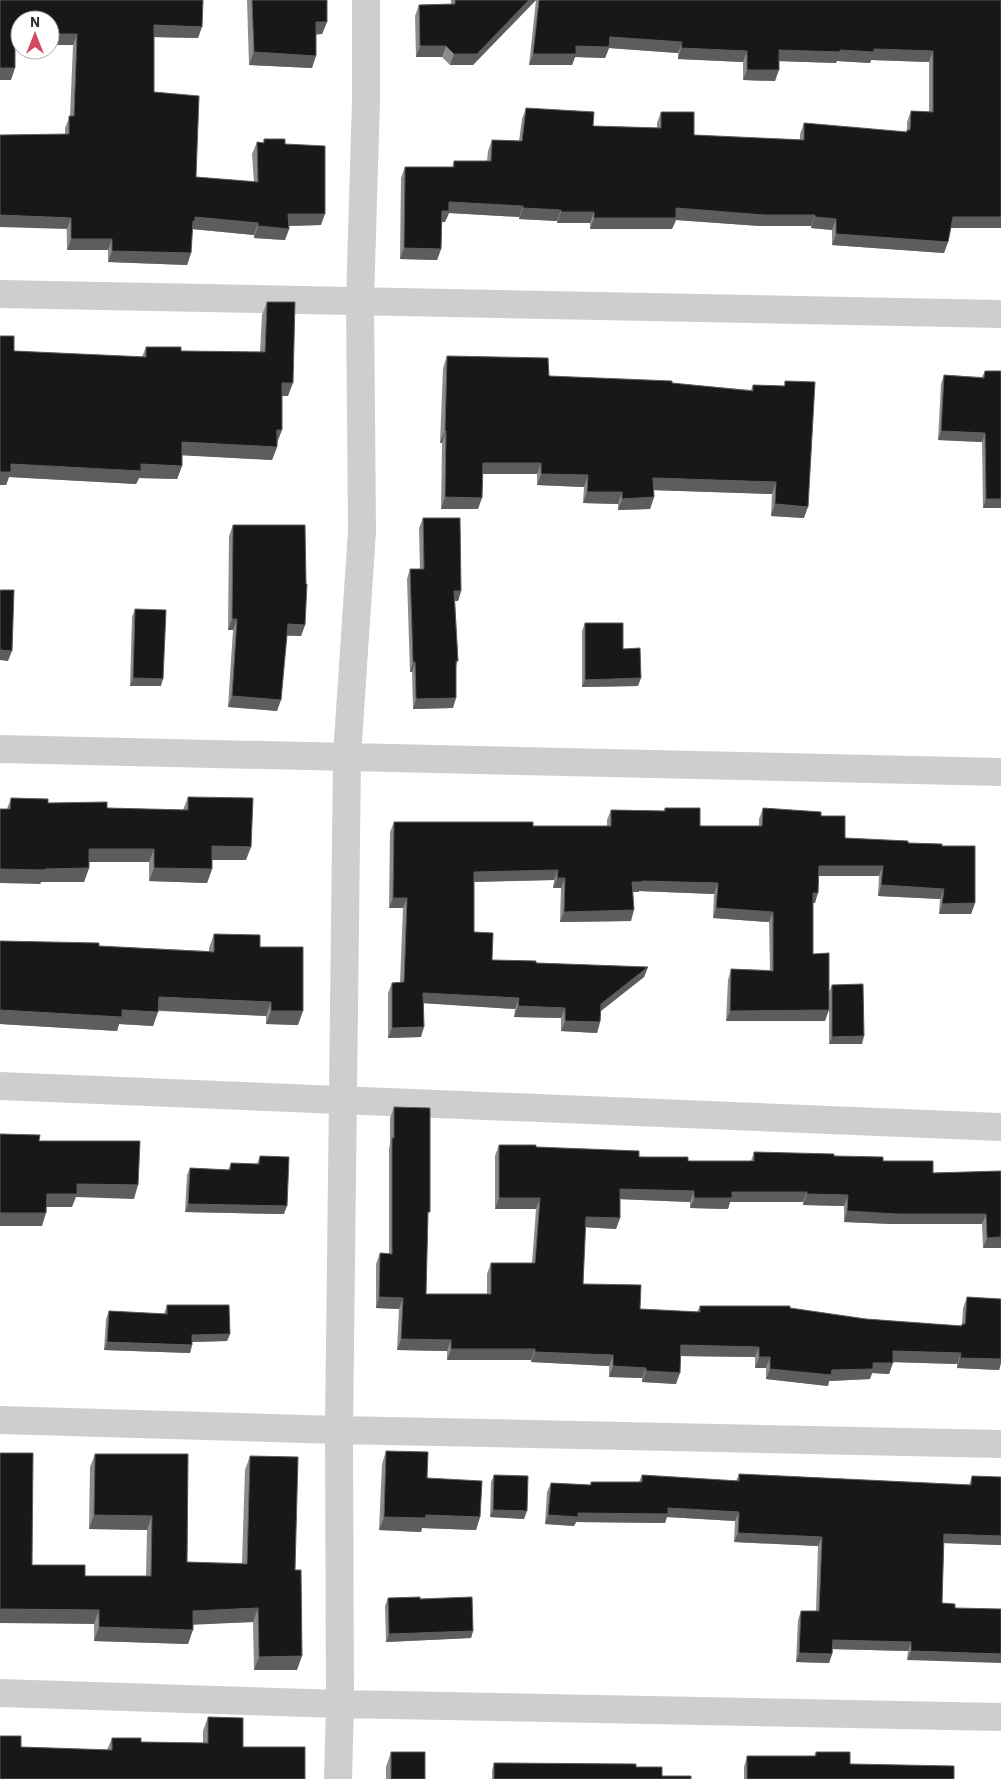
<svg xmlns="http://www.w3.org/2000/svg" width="1001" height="1779" font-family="'IBM Plex Sans',sans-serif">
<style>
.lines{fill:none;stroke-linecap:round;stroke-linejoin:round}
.minor{stroke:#cecece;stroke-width:28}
.wall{fill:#8c8c8c}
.shaded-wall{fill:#5d5d5d}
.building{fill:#181818;stroke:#5d5d5d}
</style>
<rect width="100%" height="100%" fill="#fff"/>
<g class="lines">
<path class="minor" d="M0,294L1001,314
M0,749L1001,772
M0,1086L1001,1127
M0,1420L339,1430L1001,1444
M0,1693L340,1704L1001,1717
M338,1779L340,1704L339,1430L347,756L362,531L360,301L366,100V0"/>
</g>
<path class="wall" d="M0,0L198,38L154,37V92L196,177L254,182L252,154L257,142L263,143L264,139L285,144L321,225L289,226V229L285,240L254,238V235L192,229L191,253L187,265L108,262V250H67L65,128L70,116L73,45H50V20L15,45L11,80H0Z
M247,0H327V22L322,34H316L312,68L249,65Z
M451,0H536L473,65H450L442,57H416L415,16L419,5L451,4Z
M536,0H1001V228H951L948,242L944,253L832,245V230L811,228V226H760L676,220L672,229H590V223H557V221L519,219V217L449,213L445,222H442L441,249L437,260L400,259L401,178L405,167H452L454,161H487L488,151L492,140L519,141L522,119L526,108L593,126L657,128V123L661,112L694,135L800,140V134L804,123L906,132L907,130V122L911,111L929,112V62L871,60L870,63L837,61L836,63L779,61L775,81L743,80V62L678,59V53L609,48L605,58L575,57L572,65H529Z
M267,302L288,396H282L277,447L272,460L182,455V466L177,479L139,478L136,484L9,477L6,485H0L14,351L142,357L146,347L181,351L260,352L262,315Z
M447,356L549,376L672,383L751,390L753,385L784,386L785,381L804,518L771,516L772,494L654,490V497L650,509L618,510V504L583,503L584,487L537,485V474H482L478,509H441L442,443H440L443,368Z
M985,371L1001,508H983L982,442L938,440L941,384L944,375L982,377Z
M423,518L461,591L458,601H455L458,661L456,666L453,708L413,709L412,672H410L407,579L410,569H420L419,528Z
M233,525L305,625L301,636H287L277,711L228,707L233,630H228L229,536Z
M135,609L161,686H130L132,617Z
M585,623L623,649L638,686L582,687V631Z
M188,797L246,860H212V869L207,883L149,881V862H89V868L84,882H41L40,884L7,809L11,798L48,803L107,808L183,810Z
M665,808L700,826H759V819L763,808L821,816L845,838L942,846L975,903L971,914H939L940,899L878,896L879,876H819L815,903H813V954L829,992L832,985L862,1044H829V996L825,1021H726L728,980L731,969L770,970L769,922L713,918L714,894L639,891V892H633L631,921L560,922L561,888H553L554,880L474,882V932L492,960L536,963L648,967L644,977L601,1011L600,1022L597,1033L561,1031V1018L514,1017L515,1009L424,1003L421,1037L388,1038V993L392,983H400L403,908H389L390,832L394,822L533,826H607V820L611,810L664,811Z
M214,934L260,947L298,1025L266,1024V1016L158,1011L153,1026L119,1024L117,1031L0,1024V941L99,946L209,951V948Z
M394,1107L428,1217L426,1294H487V1274L491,1263H532L536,1209H495V1156L499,1145L536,1147L688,1161H751L754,1152L834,1156L883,1161L933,1173L1001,1171V1248H983L982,1224H893L844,1222V1206L803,1205V1202H730L728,1209L690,1208V1202L620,1199V1218L616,1229L585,1227L583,1284L640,1309L697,1312L700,1306L790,1308L866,1319L961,1326L962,1324L963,1308L967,1297L1001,1299V1363L999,1370L957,1368V1364L893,1362L889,1374L872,1373L870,1379L829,1381L828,1386L766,1379V1368H755V1357L681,1356L676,1384L642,1382V1378L609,1377V1366L531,1362V1360H447V1351L397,1350L399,1309L376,1308V1264L380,1253H389V1149L390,1143V1118Z
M260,1156L284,1214L185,1212L187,1175L190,1168L228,1170L231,1163L257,1164Z
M167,1305L230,1334L227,1341L192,1342V1345L190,1353L104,1350L106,1319L109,1311L164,1314Z
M386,1451L427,1478L480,1517L476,1530L422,1528L421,1532L379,1530L382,1464Z
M95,1454H188L187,1562L242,1563L245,1470L250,1456L295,1570L297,1670H254L253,1622L193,1624L188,1644L94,1641V1624L32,1565L85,1576H146L147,1530L89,1529L90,1467Z
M739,1474L969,1485L972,1476L1001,1545L944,1543L942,1603L907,1660L908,1651L832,1649V1654L829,1663L796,1662L798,1620L801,1611H816L818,1546L734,1542L735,1521L667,1517L665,1523L576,1522L574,1526L545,1524L547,1492L551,1483L590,1485L591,1482H639L642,1475L736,1481Z
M494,1475L524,1519L490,1517L491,1482Z
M388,1598L473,1631L471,1638L386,1642L385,1606Z
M208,1717L243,1747L305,1779L21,1747L107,1750L112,1738L141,1742L203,1743V1731Z
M391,1752L425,1779H386V1767Z
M816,1752L850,1764L954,1779H744V1767L747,1756H814Z
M494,1763L636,1767L662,1776L691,1779H492V1771Z"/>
<path class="shaded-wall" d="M529,0H536L473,65H450L454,54Z
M316,22H327L322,34L312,35Z
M154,25L202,27L198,38L150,37Z
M15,33H20V45H11Z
M50,34H77L73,45H50Z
M610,37L682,42L678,53L609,48L605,58L575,57L572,65H529L533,54L576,46Z
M420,46H446L442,57H416Z
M681,48L747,51L743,62L678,59Z
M874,49L933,51L929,62L871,60L870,63L837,61L836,63L775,61L779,50Z
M254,52L316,56L312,68L249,65Z
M0,68H15L11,80H0Z
M747,70H779L775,81L743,80Z
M449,202L523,206L519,217L449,213L445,222H438L442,211Z
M523,208L561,210L557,221L519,219Z
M676,208L815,215L811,226H760L676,220L672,229H590L594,218Z
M561,212H594L590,223H557Z
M288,214H325L321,225L284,226Z
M0,215L71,218L67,229L0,227Z
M195,217L258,223L254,235L192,229L193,221Z
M815,217L836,219L832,230L811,228Z
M953,217H1001V228H949Z
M258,226L289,229L285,240L254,238Z
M836,234L948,242L944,253L832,245Z
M71,239H112L108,250H67Z
M404,248L441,249L437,260L400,259Z
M112,251L191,253L187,265L108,262Z
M282,383H293L288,396H278Z
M277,430H282L277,443Z
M445,431H446L442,443H440Z
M941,431L985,433L982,442L938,440Z
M182,442L277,447L272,460L177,455Z
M483,463H541L537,474H478Z
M11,464H141L182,466L177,479L139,478L136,484L9,477L6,485H0V472Z
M541,474L588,475L584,487L537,485Z
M653,478L776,482L772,494L649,490Z
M587,492H622L618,504L583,503Z
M445,497L482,498L478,509H441Z
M654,497L650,509L618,510L622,499Z
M986,499H1001V508H983Z
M775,504L808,507L804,518L771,516Z
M454,591H461L458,601H451Z
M232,619H237L233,630H228Z
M288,624L305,625L301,636L284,635Z
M0,650L12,651L8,661L0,660Z
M413,662H415L412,672H410Z
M133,678L163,679L161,686H130Z
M641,678L638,686L582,687L585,680Z
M232,696L281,700L277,711L228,707Z
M456,698L453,708L413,709L416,699Z
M212,846L251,847L246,860H207Z
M89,849H154L149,862H84Z
M819,866H883L879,876H815Z
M89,868L84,882H41L40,884L0,883V869Z
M154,868L212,869L207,883L149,881Z
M558,870L554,880L470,882L474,872Z
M557,878H565L561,888H553Z
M642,881L718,883L714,894L639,891V892H628L632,882Z
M881,885L944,889L940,899L878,896Z
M813,893H818L815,903H810Z
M393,898H407L403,908H389Z
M975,903L971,914H939L942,904Z
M716,908L773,912L769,922L713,918Z
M634,910L631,921L560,922L564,912Z
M648,967L644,977L597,1014L601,1004Z
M423,993L519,998L515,1009L420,1003Z
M159,997L271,1002L266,1016L154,1010Z
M518,1006L565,1008L561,1018L514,1017Z
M0,1010H122L158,1012L153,1026L119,1024L117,1031L0,1024Z
M829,1010L825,1021H726L730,1011Z
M271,1011H303L298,1025L266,1024Z
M565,1021L600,1022L597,1033L561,1031Z
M424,1027L421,1037L388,1038L392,1028Z
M864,1036L862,1044H829L832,1037Z
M77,1184L138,1185L134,1199L76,1197L72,1207H42L47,1194Z
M620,1189L694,1191L690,1202L616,1199Z
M732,1192H807L803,1202H730L728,1209L690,1208L694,1198Z
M807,1194L848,1195L844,1206L803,1205Z
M499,1198H540L536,1209H495Z
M188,1204L287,1206L284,1214L185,1212Z
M847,1211L986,1214L982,1224H893L844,1222Z
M0,1213H46L42,1226H0Z
M586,1217L620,1218L616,1229L582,1227Z
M1001,1237V1248H983L987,1238Z
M379,1297L403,1298L399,1309L376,1308Z
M230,1334L227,1341L189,1342L192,1335Z
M401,1339L451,1340L447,1351L397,1350Z
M107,1342L192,1345L190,1353L104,1350Z
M681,1345L759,1347L755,1357L677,1356Z
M451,1349H535L531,1360H447Z
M893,1351L961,1353L957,1364L889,1362Z
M535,1352L613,1355L609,1366L531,1362Z
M759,1357H770L766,1368H755Z
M960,1358L1001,1359V1363L999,1370L957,1368Z
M873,1363H893L889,1374L872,1373L870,1379L829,1381L828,1386L766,1379L770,1369L832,1370Z
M613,1366L646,1368L642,1378L609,1377Z
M646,1371L680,1373L676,1384L642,1382Z
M668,1508L739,1512L735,1521L667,1517L665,1523L576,1522L574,1526L545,1524L548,1515Z
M493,1510L527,1511L524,1519L490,1517Z
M94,1515L152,1516L147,1530L89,1529Z
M426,1515L480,1517L476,1530L422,1528L421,1532L379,1530L384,1517Z
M738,1533L822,1537L818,1546L734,1542Z
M944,1534L1001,1536V1545L941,1543Z
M258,1608L253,1622L188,1625L193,1611Z
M0,1609L99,1610L94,1624L0,1623Z
M99,1627L193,1630L188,1644L94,1641Z
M473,1631L471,1638L386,1642L389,1634Z
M833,1640L911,1642L908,1651L829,1649Z
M911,1651L1001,1654V1663L907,1660Z
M799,1653L832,1654L829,1663L796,1662Z
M302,1656L297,1670H254L259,1657Z"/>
<path class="building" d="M0,0H203L202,27L154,25V92L199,96L196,177L258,182L257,142L264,143V139H285V144L325,146V214H288L289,229L258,226V223L195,217V221H193L191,253L112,251V239H71V218L0,215V135L69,134V116H74L77,34H50V20H20V33H15V68H0Z
M252,0H327V22H316V56L254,52Z
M455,0H529L477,54H454L446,46H420L419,5L455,4Z
M539,0H1001V217H953L948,242L836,234V219L815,217V215H764L676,208V218H594V212H561V210L523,208V206L449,202V211H442L441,249L404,248L405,167H454V161H491L492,140L522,141L526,108L594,112L593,126L661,128V112H694V135L804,140V123L907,132V130H910L911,111L933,112V51L874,49V52L840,50V52L779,50V70H747V51L681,48L682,42L610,37L609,47L576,46V54H533Z
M267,302H295L293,383H282V430H277V447L182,442V466L141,464V471L11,464V472H0V336H14V351L146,357V347H181V351L265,352Z
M447,356L548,358L549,376L672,381V383L753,391V385L785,386V381L815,382L808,507L775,504L776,482L653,478L654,497L622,499V492H587L588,475L541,474V463H483L482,498L445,497L446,431H445Z
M985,371H1001V499H986L985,433L941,431L944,375L984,378Z
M423,518H460L461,591H454L458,661H456V698L416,699L415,662H413L410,569H424Z
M233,525H305L306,584H307L305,625L288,624L281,700L232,696L237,619H232Z
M0,590H14L12,651L0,650Z
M135,609L166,610L163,679L133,678Z
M585,623H623V649L640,648L641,678L585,680Z
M188,797L253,798L251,847L212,846V869L154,868V849H89V868L45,869V870L0,869V809H10L11,798L48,799V803L107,802V808L188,810Z
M665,808H700V826H762L763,808L821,812V816H845V838L908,841V843L942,844V846H975V903L942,904L944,889L881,885L883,866H819L818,893H813V954L829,953V1010L730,1011L731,969L773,971V912L716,908L718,883L642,881V882H632L634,910L564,912L565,878H557L558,870L474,872V932L493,933L492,960L536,961V963L648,967L601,1004L600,1022L565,1021V1008L518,1006L519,998L423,993L424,1027L392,1028V983L404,982L407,898H393L394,822H533V826H611V810L665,811Z
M214,934L260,935V947H303V1011H271V1002L159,997L158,1012L122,1010V1017L0,1010V941L99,943V946L214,952Z
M863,984L864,1036L832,1037V985Z
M394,1107L430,1108V1212H428L426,1294H491V1263H535L540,1198H499V1145H536V1147L639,1151V1157H688V1161H754V1152L834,1154V1156L883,1157V1161H933V1173L1001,1171V1237L987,1238L986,1214H897L847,1211L848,1195L807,1194V1192H732V1198H694V1191L620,1189V1218L586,1217L583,1284L641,1285L640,1309L700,1312V1306H790V1308L866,1319L962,1326V1324H965L967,1297L1001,1299V1359L960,1358L961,1353L893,1351V1363H873V1369L832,1370L831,1375L770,1369V1357H759V1347L681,1345L680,1373L646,1371V1368L613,1366V1355L535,1352V1349H451V1340L401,1339L403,1298L379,1297L380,1253L392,1254V1138H394Z
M0,1134L40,1135L39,1141H140L138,1185L77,1184V1194H47L46,1213H0Z
M260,1156L289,1157L287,1206L188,1204L190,1168L230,1170L231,1163L259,1164Z
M167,1305H229L230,1334L192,1335V1345L107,1342L109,1311L167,1314Z
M386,1451L428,1452L427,1478L482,1481L480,1517L426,1515L425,1518L384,1517Z
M0,1453H33L32,1565H85V1576H151L152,1516L94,1515L95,1454H188L187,1562L247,1564L250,1456L298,1457L295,1570H301L302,1656L259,1657L258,1608L193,1611V1630L99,1627V1610L0,1609Z
M739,1474L971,1485L972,1476L1001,1477V1536L944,1534L942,1603L955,1604V1608L1001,1609V1654L911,1651V1642L833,1640L832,1654L799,1653L801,1611H819L822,1537L738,1533L739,1512L668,1508V1514L578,1513V1517L548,1515L551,1483L591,1485V1482H642V1475L739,1481Z
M494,1475L528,1476L527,1511L493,1510Z
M420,1597V1599L472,1597L473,1631L389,1634L388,1598Z
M208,1717L243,1718V1747H305V1779H0V1736H21V1747L112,1750V1738H141V1742L208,1743Z
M391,1752H425V1779H391Z
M816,1752H850V1764L954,1766V1779H747V1756H816Z
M494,1763L636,1764V1767H662V1776H691V1779H494Z"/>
<g transform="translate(35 35)"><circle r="24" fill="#ffffff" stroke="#adadad"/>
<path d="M0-4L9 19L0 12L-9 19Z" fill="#d44861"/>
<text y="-8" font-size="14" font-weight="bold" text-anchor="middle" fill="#313131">N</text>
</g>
</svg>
